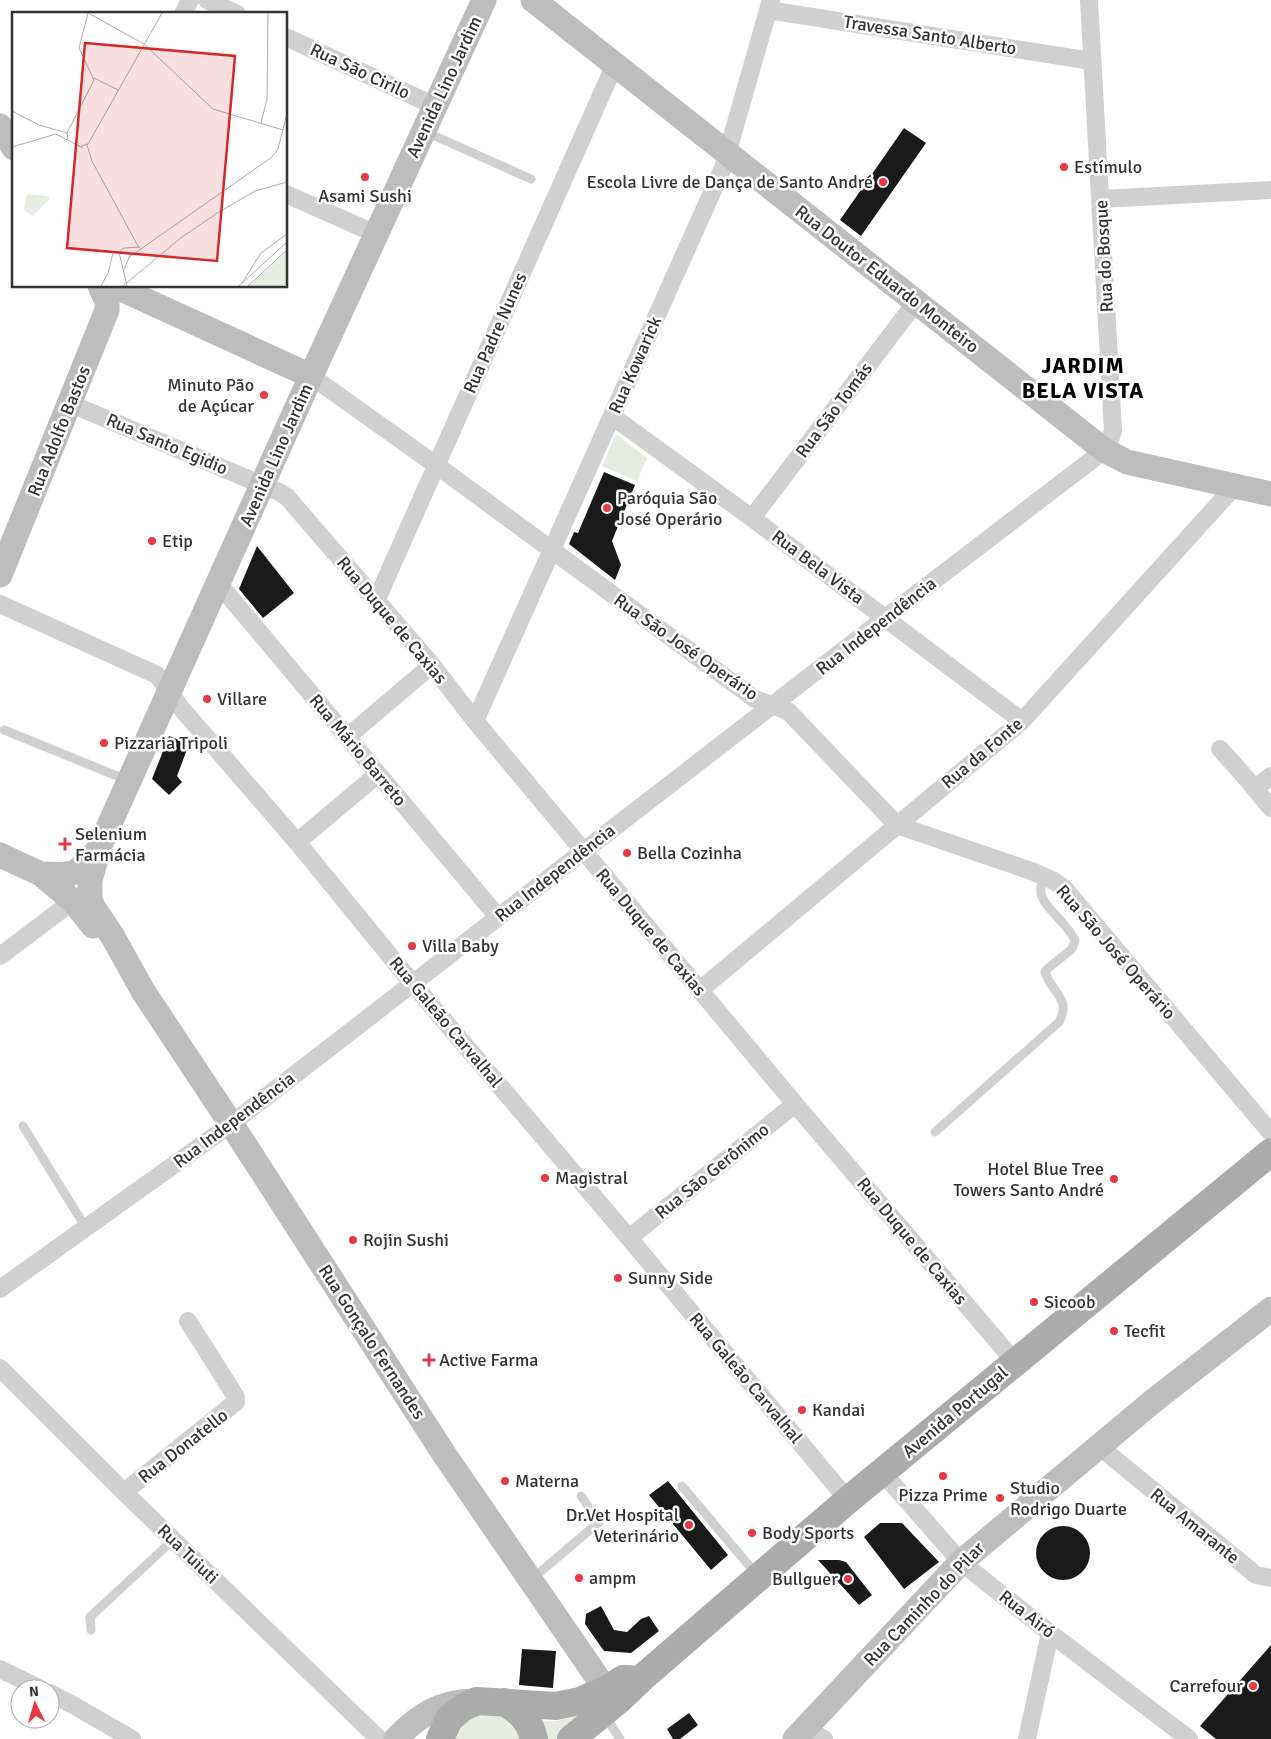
<svg xmlns="http://www.w3.org/2000/svg" width="1271" height="1739" font-family="Signika,sans-serif">
<style>
.green{fill:#e6ecdf}
.building{fill:#1a1a1a}
.lines{fill:none;stroke-linecap:round;stroke-linejoin:round}
.lane{stroke:#d0d0d0;stroke-width:9}
.street{stroke:#d0d0d0;stroke-width:18}
.secondary{stroke:#bdbdbd;stroke-width:25}
.primary{stroke:#ababab;stroke-width:28}
.poi-dot{fill:#e63946;stroke:#fff;stroke-width:2}
.labels{text-anchor:middle;dominant-baseline:central;stroke-width:5;stroke-linejoin:round;paint-order:stroke}
.street-label{font-size:18px;fill:#333;stroke:#fff}
.poi-label{font-size:18px;fill:#333;stroke:#fff;text-anchor:start}
.district-label{font-size:22px;font-weight:bold;letter-spacing:1px;fill:#000;stroke:#fff}
.inset-road{fill:none;stroke:#adadad;stroke-width:1}
.view{fill:#d62828;fill-opacity:0.15;stroke:#d62828;stroke-width:2.5}
.inset-edge{fill:none;stroke:#333;stroke-width:2.5}
</style>
<rect width="100%" height="100%" fill="#fff"/>
<path class="green" d="M616,434L647,458L637,481L602,466Z
M490,1711L511,1720L523,1739H449L462,1720Z
M574,1717H576L559,1739H540L532,1722L557,1721Z"/>
<path class="building" d="M904,128L926,143L861,236L840,220Z
M604,472L635,485L612,541L621,565L615,580L569,544L574,532L578,533Z
M257,546L294,593L263,618L239,589Z
M169,736L189,744L177,776L182,782L169,795L152,779Z
M668,1481L728,1555L711,1570L649,1495Z
M880,1523H902L939,1562L904,1589L864,1537Z
M1036 1553a27 27 0 1 1 54 0a27 27 0 1 1-54 0Z
M818,1560H839L846,1562L872,1595L859,1605Z
M601,1606L614,1630L627,1632L641,1619L649,1616L659,1631L631,1653L604,1651L585,1624L586,1614Z
M1271,1645V1739H1216L1200,1726Z
M522,1649L556,1651L553,1688L519,1685Z
M689,1713L698,1725L680,1739H673L667,1729Z"/>
<g class="lines">
<path class="lane" d="M426,132L531,179
M4,730L127,780
M23,1126L86,1228
M935,1132L1059,1022C1072,999 1051,992 1045,972L1047,969L1072,949L1075,941C1070,925 1042,907 1041,892C1040,886 1042,881 1043,876
M682,1486L757,1575
M532,1579L599,1522L581,1496
M91,1630L90,1617L173,1540
M605,1716L620,1739"/>
<path class="street" d="M207,0L237,14
M768,10L1092,61
M183,14L190,0
M286,37L435,106
M286,194L376,234
M1101,199L1271,190
M311,376L436,465L755,699L788,711L897,825L1034,872L1054,881L1064,888L1271,1133
M71,404L279,492L287,497L432,665L475,721L795,1104L1015,1362
M612,416L752,518L1022,721
M752,518L916,302
M219,584L498,917
M376,601L615,64
M0,604L157,675L181,708L297,842L413,984L629,1238L848,1500
M475,721L723,168L771,0
M347,737L432,665
M1220,749L1240,771L1271,808
M1255,788L1271,776
M297,842L378,774
M0,956L73,901
M700,990L1022,721L1235,486
M629,1238L795,1104
M0,1289L231,1124L885,618L1093,459C1103,451 1109,444 1113,431L1089,0
M0,1368L124,1492L379,1739
M1100,1447L1256,1575L1271,1578
M882,1472L961,1562L1050,1633L1189,1739
M124,1492L236,1402V1397L188,1321
M0,1669L41,1689
M50,1693L73,1705L132,1739
M805,1728L824,1739
M1027,1739L1050,1633"/>
<path class="secondary" d="M533,0L1104,450L1127,462L1271,494
M0,126L14,148
M103,291L121,289L311,376
M0,575L107,310V302L100,286
M98,852L90,880V900L93,907L113,937L143,991L241,1139L444,1454L606,1690
M0,855L41,874L73,901L93,926
M41,874C75,876 76,875 98,850L311,376L484,0
M396,1739C418,1715 443,1700 477,1701
M795,1739L961,1562L1152,1402L1271,1309"/>
<path class="primary" d="M504,1702C520,1711 530,1721 534,1739
M440,1739L449,1719L462,1708L477,1701L556,1706L580,1701L606,1690L623,1679H629
M571,1739L619,1700L643,1677L848,1500L1271,1152"/>
</g>
<g class="poi-dot">
<circle cx="1064" cy="167" r="5"/>
<circle cx="365" cy="177" r="5"/>
<circle cx="883" cy="182" r="5"/>
<circle cx="264" cy="395" r="5"/>
<circle cx="607" cy="508" r="5"/>
<circle cx="152" cy="541" r="5"/>
<circle cx="207" cy="699" r="5"/>
<circle cx="104" cy="743" r="5"/>
<path d="M62.5 836.5h5v5h5v5h-5v5h-5v-5h-5v-5h5z"/>
<circle cx="627" cy="853" r="5"/>
<circle cx="412" cy="946" r="5"/>
<circle cx="545" cy="1178" r="5"/>
<circle cx="1114" cy="1179" r="5"/>
<circle cx="353" cy="1240" r="5"/>
<circle cx="618" cy="1278" r="5"/>
<circle cx="1034" cy="1302" r="5"/>
<circle cx="1114" cy="1331" r="5"/>
<path d="M426.5 1352.5h5v5h5v5h-5v5h-5v-5h-5v-5h5z"/>
<circle cx="802" cy="1410" r="5"/>
<circle cx="943" cy="1476" r="5"/>
<circle cx="505" cy="1481" r="5"/>
<circle cx="1000" cy="1498" r="5"/>
<circle cx="689" cy="1525" r="5"/>
<circle cx="752" cy="1533" r="5"/>
<circle cx="579" cy="1578" r="5"/>
<circle cx="848" cy="1579" r="5"/>
<circle cx="1253" cy="1686" r="5"/>
</g>
<g class="labels">
<g class="street-label">
<text transform="translate(930 35) rotate(9)">Travessa Santo Alberto</text>
<text transform="translate(360 71) rotate(25)">Rua São Cirilo</text>
<text transform="translate(444 87) rotate(-65)">Avenida Lino Jardim</text>
<text transform="translate(1104 256) rotate(-93)">Rua do Bosque</text>
<text transform="translate(887 279) rotate(38)">Rua Doutor Eduardo Monteiro</text>
<text transform="translate(495 333) rotate(-66)">Rua Padre Nunes</text>
<text transform="translate(635 365) rotate(-66)">Rua Kowarick</text>
<text transform="translate(834 410) rotate(-53)">Rua São Tomás</text>
<text transform="translate(59 431) rotate(-68)">Rua Adolfo Bastos</text>
<text transform="translate(167 444) rotate(23)">Rua Santo Egidio</text>
<text transform="translate(276 455) rotate(-66)">Avenida Lino Jardim</text>
<text transform="translate(818 567) rotate(37)">Rua Bela Vista</text>
<text transform="translate(392 620) rotate(50)">Rua Duque de Caxias</text>
<text transform="translate(876 626) rotate(-38)">Rua Independência</text>
<text transform="translate(686 647) rotate(35)">Rua São José Operário</text>
<text transform="translate(358 750) rotate(50)">Rua Mário Barreto</text>
<text transform="translate(982 753) rotate(-40)">Rua da Fonte</text>
<text transform="translate(555 873) rotate(-38)">Rua Independência</text>
<text transform="translate(651 932) rotate(50)">Rua Duque de Caxias</text>
<text transform="translate(1116 952) rotate(49)">Rua São José Operário</text>
<text transform="translate(446 1022) rotate(50)">Rua Galeão Carvalhal</text>
<text transform="translate(234 1120) rotate(-37)">Rua Independência</text>
<text transform="translate(712 1171) rotate(-39)">Rua São Gerônimo</text>
<text transform="translate(912 1241) rotate(50)">Rua Duque de Caxias</text>
<text transform="translate(372 1342) rotate(57)">Rua Gonçalo Fernandes</text>
<text transform="translate(746 1378) rotate(50)">Rua Galeão Carvalhal</text>
<text transform="translate(955 1412) rotate(-40)">Avenida Portugal</text>
<text transform="translate(183 1446) rotate(-38)">Rua Donatello</text>
<text transform="translate(1195 1526) rotate(39)">Rua Amarante</text>
<text transform="translate(188 1554) rotate(44)">Rua Tuiuti</text>
<text transform="translate(924 1604) rotate(-46)">Rua Caminho do Pilar</text>
<text transform="translate(1027 1614) rotate(38)">Rua Airó</text>
</g>
<g class="poi-label">
<text x="1074" y="167">Estímulo</text>
<text x="873" y="182" text-anchor="end">Escola Livre de Dança de Santo André</text>
<text x="365" y="196" text-anchor="middle">Asami Sushi</text>
<text x="254" y="385" text-anchor="end">Minuto Pão<tspan x="254" dy="21">de Açúcar</tspan></text>
<text x="617" y="498">Paróquia São<tspan x="617" dy="21">José Operário</tspan></text>
<text x="162" y="541">Etip</text>
<text x="217" y="699">Villare</text>
<text x="114" y="743">Pizzaria Tripoli</text>
<text x="75" y="834">Selenium<tspan x="75" dy="21">Farmácia</tspan></text>
<text x="637" y="853">Bella Cozinha</text>
<text x="422" y="946">Villa Baby</text>
<text x="1104" y="1169" text-anchor="end">Hotel Blue Tree<tspan x="1104" dy="21">Towers Santo André</tspan></text>
<text x="555" y="1178">Magistral</text>
<text x="363" y="1240">Rojin Sushi</text>
<text x="628" y="1278">Sunny Side</text>
<text x="1044" y="1302">Sicoob</text>
<text x="1124" y="1331">Tecfit</text>
<text x="439" y="1360">Active Farma</text>
<text x="812" y="1410">Kandai</text>
<text x="515" y="1481">Materna</text>
<text x="1010" y="1488">Studio<tspan x="1010" dy="21">Rodrigo Duarte</tspan></text>
<text x="943" y="1495" text-anchor="middle">Pizza Prime</text>
<text x="679" y="1515" text-anchor="end">Dr.Vet Hospital<tspan x="679" dy="21">Veterinário</tspan></text>
<text x="762" y="1533">Body Sports</text>
<text x="589" y="1578">ampm</text>
<text x="838" y="1579" text-anchor="end">Bullguer</text>
<text x="1243" y="1686" text-anchor="end">Carrefour</text>
</g>
<g class="district-label">
<text x="1083" y="365">JARDIM<tspan x="1083" dy="25">BELA VISTA</tspan></text>
</g>
</g>
<g transform="translate(12 12)">
<rect width="275" height="275" fill="#fff"/>
<path d="M15,182L35,184L38,186L21,204L12,198ZM275,240V270L272,274H237Z" fill="#e6ecdf"/>
<path class="inset-road" d="M76,1L132,32L201,97L271,118M82,66L106,78M0,99L27,113L55,121M249,111L255,87L256,1M56,127L55,121L82,68L67,36L76,1M75,133L80,149L127,236M69,134L76,132L150,1M0,135L44,122L71,136M116,246L260,145L266,137L275,102M111,260L118,243M230,271L249,241L275,222M89,274L96,261L101,241M111,274L170,225L207,200L243,179L275,170M115,274L107,240L112,236L128,235M227,274L275,230M236,274L275,238"/>
<path class="view" d="M73,31L223,44L205,249L55,236Z"/>
<rect width="275" height="275" class="inset-edge"/>
</g>
<g transform="translate(35 1704) rotate(355)"><circle r="24" fill="#ffffff" stroke="#adadad"/>
<path d="M0-4L9 19L0 12L-9 19Z" fill="#e63946"/>
<text y="-8" font-size="14" font-weight="bold" text-anchor="middle" fill="#333333">N</text>
</g>
</svg>
